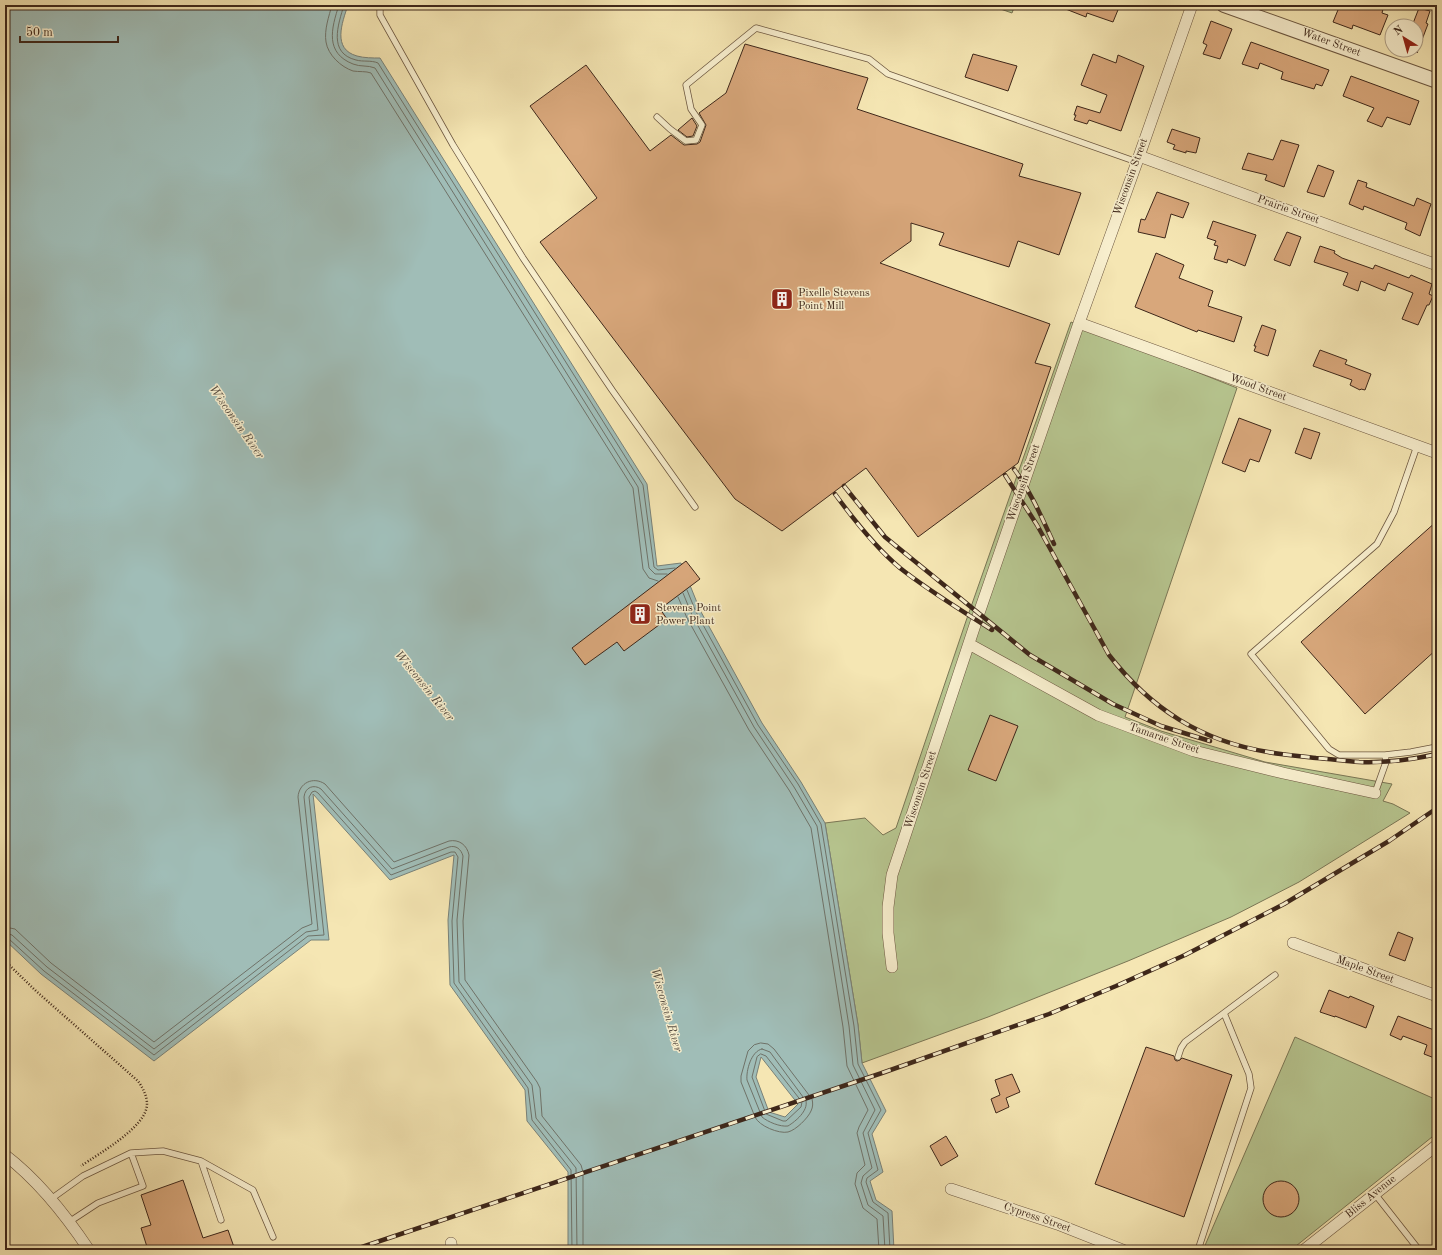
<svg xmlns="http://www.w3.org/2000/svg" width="1442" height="1255" font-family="'Old Standard TT',serif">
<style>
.green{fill:#b7c690;stroke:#7a7655}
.water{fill:#a0bdb7;stroke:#798178;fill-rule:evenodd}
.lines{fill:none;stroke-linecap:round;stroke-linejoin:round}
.shore{stroke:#6f7268;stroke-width:1}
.building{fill:#d8a77b;stroke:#3e271a}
.service-casing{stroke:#6c5740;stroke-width:7}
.minor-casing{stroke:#6c5740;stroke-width:12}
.tertiary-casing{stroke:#6c5740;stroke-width:16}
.path{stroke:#3e271a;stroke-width:2.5;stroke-dasharray:1 2;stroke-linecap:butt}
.service{stroke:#f8efce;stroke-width:5.5}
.minor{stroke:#f8efce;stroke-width:11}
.tertiary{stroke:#f8efce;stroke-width:14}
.rail-casing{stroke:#3e271a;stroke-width:4.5}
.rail{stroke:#f8efce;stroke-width:3;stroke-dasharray:9;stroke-linecap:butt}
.labels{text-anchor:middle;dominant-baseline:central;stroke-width:3;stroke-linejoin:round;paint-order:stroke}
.street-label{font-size:11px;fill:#3e271a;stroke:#f8efce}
.poi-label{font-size:11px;fill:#3e271a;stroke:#f8efce;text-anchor:start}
.water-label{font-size:12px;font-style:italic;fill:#564c41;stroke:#f8efce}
</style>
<rect width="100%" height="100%" fill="#f5e6b3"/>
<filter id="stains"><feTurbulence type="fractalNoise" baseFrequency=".005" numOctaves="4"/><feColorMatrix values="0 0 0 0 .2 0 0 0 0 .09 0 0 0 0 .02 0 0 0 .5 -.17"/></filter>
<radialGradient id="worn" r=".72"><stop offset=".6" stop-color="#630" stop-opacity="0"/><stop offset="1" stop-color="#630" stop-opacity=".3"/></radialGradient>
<path class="green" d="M989,5H1015L1012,13Z
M1071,322L1237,388L1125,717L1161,731L1265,762L1392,784L1383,801L1393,804L1410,813L1299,882L1231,917L1128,961L988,1017L862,1063L858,1025L825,823L865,818L883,835L896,828L966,621Z
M1295,1037L1437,1100V1133L1291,1250H1203Z"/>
<path class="water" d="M5,5H348C342,23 332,49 357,56C364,58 373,58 380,58L647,484L657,566L681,563L700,610L762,723L801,782L825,823L858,1025L862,1063L886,1111L872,1134L883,1172L870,1181L876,1200L892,1211L894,1250H568V1172L527,1121L525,1090L450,985L448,920L454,855L390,880L313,794L329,940H311L154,1061L41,974L5,940ZM761,1057L798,1104L785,1117L769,1112L756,1077Z"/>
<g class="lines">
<path class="shore" d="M332,5C329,16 324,30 326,42C328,55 341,67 353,71C359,72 366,71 371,73L633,488L643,569L649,578L658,581
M339,5C331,29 325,53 353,64C360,67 368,65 375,68L638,487L649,568L655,574H667
M344,5C338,25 328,53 356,60C363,62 371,60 378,63L643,485L654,567L658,570L675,568
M687,590L696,612L758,725L798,784L821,824L854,1026L858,1064L881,1110L868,1133L878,1170L867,1178L866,1182L873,1202L888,1213L890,1250
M683,593L692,615L754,727L794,787L817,826L849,1026L853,1065L875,1110L863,1133L872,1168L863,1176L861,1183L868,1205L883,1216L885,1250
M678,597L687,618L749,730L789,790L811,828L843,1027L847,1066L868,1110L859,1127L857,1133L865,1165L857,1173L855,1184L863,1208L877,1219L879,1250
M5,927L15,929L51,963L154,1042L302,928L312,924L298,797C299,783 313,776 325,784L394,862L449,841C459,839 467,845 469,855L463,921L465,980L537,1082L540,1088L542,1116L581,1165L583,1172V1250
M5,933L12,935L47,967L154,1049L306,932L318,930L304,797C305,787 314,784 321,789L392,869L449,847C456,845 461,849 463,856L457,920L459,982L532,1085L536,1118L576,1168L577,1250
M5,938L9,939L44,971L154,1055L308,936L324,935L309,797L312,792L315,791L318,793L391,875L451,852H455L458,857L452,921L454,983L528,1088L532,1120L571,1170L572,1250
M761,1043L768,1044L774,1049L812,1099C813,1103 813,1107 811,1111C808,1118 796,1130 788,1132C779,1134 759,1126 755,1117L741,1082V1076L748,1051L754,1045Z
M762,1049L770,1052L806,1101C808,1111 796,1121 788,1126C780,1127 768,1122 762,1117L747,1080C746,1071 751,1051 762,1049Z
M761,1054L766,1056L802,1102L801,1107L786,1121H783L766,1114L752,1077L757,1057Z"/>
</g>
<path class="building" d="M1058,5H1120L1113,22L1087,13L1086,17L1058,6Z
M1340,5H1371L1383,9L1382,13L1388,15L1380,35L1353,25L1352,29L1333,22Z
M1419,8L1430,11L1426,23L1428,24L1417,53L1416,26H1412Z
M1211,21L1232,29L1220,59L1203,54L1207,45L1203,43Z
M1251,42L1329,70L1322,86L1316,84L1314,89L1281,79L1283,72L1260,63L1258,69L1242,64Z
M745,44L868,78L857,109L1023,164L1019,176L1081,193L1059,255L1018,241L1009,267L939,245L944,233L911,223V241L880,263L1050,324L1035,363L1051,367L1018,463L918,537L866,468L782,531L735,499L540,242L597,198L530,106L586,65L650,151L671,135L684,145L697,144L700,142L706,125L699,113L726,93Z
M973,54L1017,66L1008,91L965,77Z
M1093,54L1116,63L1118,55L1144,66L1121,131L1089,120L1087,124L1074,120L1076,115H1074L1077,106L1100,113L1107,95L1081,85Z
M1351,76L1419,101L1410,125L1387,117L1382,127L1367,121L1374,108L1343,96Z
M692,118L697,126L693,136L687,137L678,130Z
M1172,129L1200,138L1196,153L1186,151V153L1173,149L1175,145L1167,142Z
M1281,140L1299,145L1284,187L1265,180L1267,175L1242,169L1248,153L1273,160Z
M1318,165L1334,171L1324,197L1307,192Z
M1358,180L1367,183L1366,187L1414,206L1417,198L1431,204L1420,236L1405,229L1407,223L1364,206L1363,210L1349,204Z
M1157,192L1189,203L1183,218L1171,214L1165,238L1138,232L1141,219L1145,220Z
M1213,221L1256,235L1245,266L1228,259L1227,263L1214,259L1218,246L1214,245L1216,241L1207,238Z
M1287,232L1301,237L1290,266L1274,260Z
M1320,246L1335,251L1334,253L1342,258L1373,269L1375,265L1409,278L1411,275L1432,284L1429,294L1433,296L1429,305H1427L1418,325L1402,319L1413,293L1388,283L1385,291L1361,281L1358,291L1343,285L1348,273L1314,262Z
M1156,253L1184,265L1179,278L1213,291L1208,306L1242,317L1234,342L1198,330L1197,332L1135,307Z
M1262,325L1276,330L1268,356L1254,351L1256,346H1254Z
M1320,350L1347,360L1345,364L1371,374L1365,390L1361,389L1360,390L1350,385L1352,380L1313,366Z
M1239,418L1271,430L1259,462L1250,459L1245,472L1222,463Z
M1304,428L1320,433L1311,459L1295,453Z
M1437,521V649L1365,714L1301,642Z
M686,561L700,579L660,609L667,619L624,651L617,642L585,665L572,648Z
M990,715L1018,726L996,781L968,770Z
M1398,932L1413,938L1405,961L1389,955Z
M1329,990L1349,998L1350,996L1374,1006L1366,1028L1335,1016V1017L1320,1012Z
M1398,1016L1434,1030L1437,1022V1059L1424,1054L1427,1045L1403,1036L1401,1040L1390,1035Z
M1146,1047L1174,1056L1175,1060L1177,1061L1180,1060L1182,1058L1232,1075L1184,1217L1095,1184Z
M1012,1074L1020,1092L1006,1098L1009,1107L996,1113L991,1099L1000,1095L995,1080Z
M946,1136L958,1156L941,1166L930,1146Z
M183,1180L203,1238L228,1230L235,1250H148L141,1228L151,1225L141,1195Z
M1263 1199a18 18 0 1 1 36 0a18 18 0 1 1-36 0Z"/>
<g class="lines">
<g class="service-casing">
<path id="service" d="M380,5V15L453,145L523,258L612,390L695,507
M657,117L670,129L686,141L696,140L702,125L691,109L686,85L756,28L869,59L888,74L1137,162
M1417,446L1394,512L1377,544L1251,654L1329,749L1339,755H1385L1411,752L1437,747
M1375,793L1386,762L1385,755
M1178,1057L1181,1048L1185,1042L1224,1013
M201,1161L221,1220
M1375,1194L1419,1250
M51,1199L83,1176L131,1153L163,1151L201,1161L253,1190L273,1237
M69,1222L98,1203L143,1186L131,1153
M1198,1250L1251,1088L1249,1074L1224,1013L1275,975"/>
</g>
<g class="minor-casing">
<path id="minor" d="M1139,156L1437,265
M1079,323L1437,453
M969,644L1098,715L1194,751L1283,773L1375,793
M1293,943L1437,996
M892,967L888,933V907L892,875L979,613L1079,323L1137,162L1192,5
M5,1155C39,1181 65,1214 89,1250
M951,1189L1057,1224L1123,1250
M451,1243L452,1250
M1304,1250L1437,1145"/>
</g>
<g class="tertiary-casing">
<path id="tertiary" d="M1224,5L1437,81"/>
</g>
<path class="path" d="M5,961L36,991L138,1081C143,1088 147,1096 147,1104C147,1127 98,1154 81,1166"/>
<use href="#service" class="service"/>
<use href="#minor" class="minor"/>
<use href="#tertiary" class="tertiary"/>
<g class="rail-casing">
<path id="rail" d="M1014,469C1031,492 1042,518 1054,544
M1005,475L1037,525L1109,655C1151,709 1201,741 1268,752C1284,755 1300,756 1316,758C1330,759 1345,761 1359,762C1385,763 1411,760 1437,754
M844,486L885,537L1030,655L1113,704L1161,726L1210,741
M835,494C854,520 875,547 900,568C929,591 961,610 992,630
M353,1250L882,1073L1049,1014L1116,986L1185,955L1284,904L1389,841L1437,808"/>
</g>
<use href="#rail" class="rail"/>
</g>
<defs>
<g id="building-square" transform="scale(1.15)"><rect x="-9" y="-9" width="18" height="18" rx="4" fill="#8f2418" stroke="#f8efce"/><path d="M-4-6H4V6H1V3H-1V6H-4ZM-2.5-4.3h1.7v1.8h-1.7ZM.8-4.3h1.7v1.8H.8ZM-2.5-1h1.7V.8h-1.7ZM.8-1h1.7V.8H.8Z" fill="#fff"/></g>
</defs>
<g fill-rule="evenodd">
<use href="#building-square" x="782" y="299"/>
<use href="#building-square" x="640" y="614"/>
</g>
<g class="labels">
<g class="street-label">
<text transform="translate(1331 43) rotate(20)">Water Street</text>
<text transform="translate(1131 177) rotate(-70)">Wisconsin Street</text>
<text transform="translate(1288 210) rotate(20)">Prairie Street</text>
<text transform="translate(1258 388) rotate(20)">Wood Street</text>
<text transform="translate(1024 483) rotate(-71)">Wisconsin Street</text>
<text transform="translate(1164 739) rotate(19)">Tamarac Street</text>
<text transform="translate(921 790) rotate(-72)">Wisconsin Street</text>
<text transform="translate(1365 970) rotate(20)">Maple Street</text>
<text transform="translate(1371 1197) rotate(-39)">Bliss Avenue</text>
<text transform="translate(1037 1218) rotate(19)">Cypress Street</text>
</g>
<g class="poi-label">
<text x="798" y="293">Pixelle Stevens<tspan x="798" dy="13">Point Mill</tspan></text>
<text x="656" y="608">Stevens Point<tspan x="656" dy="13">Power Plant</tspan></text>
</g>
<g class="water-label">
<text transform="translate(236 422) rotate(55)">Wisconsin River</text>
<text transform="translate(424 686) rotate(51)">Wisconsin River</text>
<text transform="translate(666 1010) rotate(74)">Wisconsin River</text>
</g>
</g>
<rect width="1442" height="1255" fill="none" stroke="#f5e6b3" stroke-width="20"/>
<rect x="6" y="6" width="1430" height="1243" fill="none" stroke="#3e271a" stroke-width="2"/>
<rect x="10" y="10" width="1422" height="1235" fill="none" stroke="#3e271a"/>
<g transform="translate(1404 38) rotate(323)"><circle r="19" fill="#f8efce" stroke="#ae9f86"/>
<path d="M0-3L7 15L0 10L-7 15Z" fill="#8f2418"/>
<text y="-6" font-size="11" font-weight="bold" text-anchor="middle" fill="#3e271a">N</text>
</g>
<path d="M20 36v6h98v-6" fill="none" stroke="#3e271a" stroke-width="2"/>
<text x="26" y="36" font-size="12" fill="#3e271a" stroke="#f8efce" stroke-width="3" paint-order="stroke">50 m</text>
<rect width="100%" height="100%" filter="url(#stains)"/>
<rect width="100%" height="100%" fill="url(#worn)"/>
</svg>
